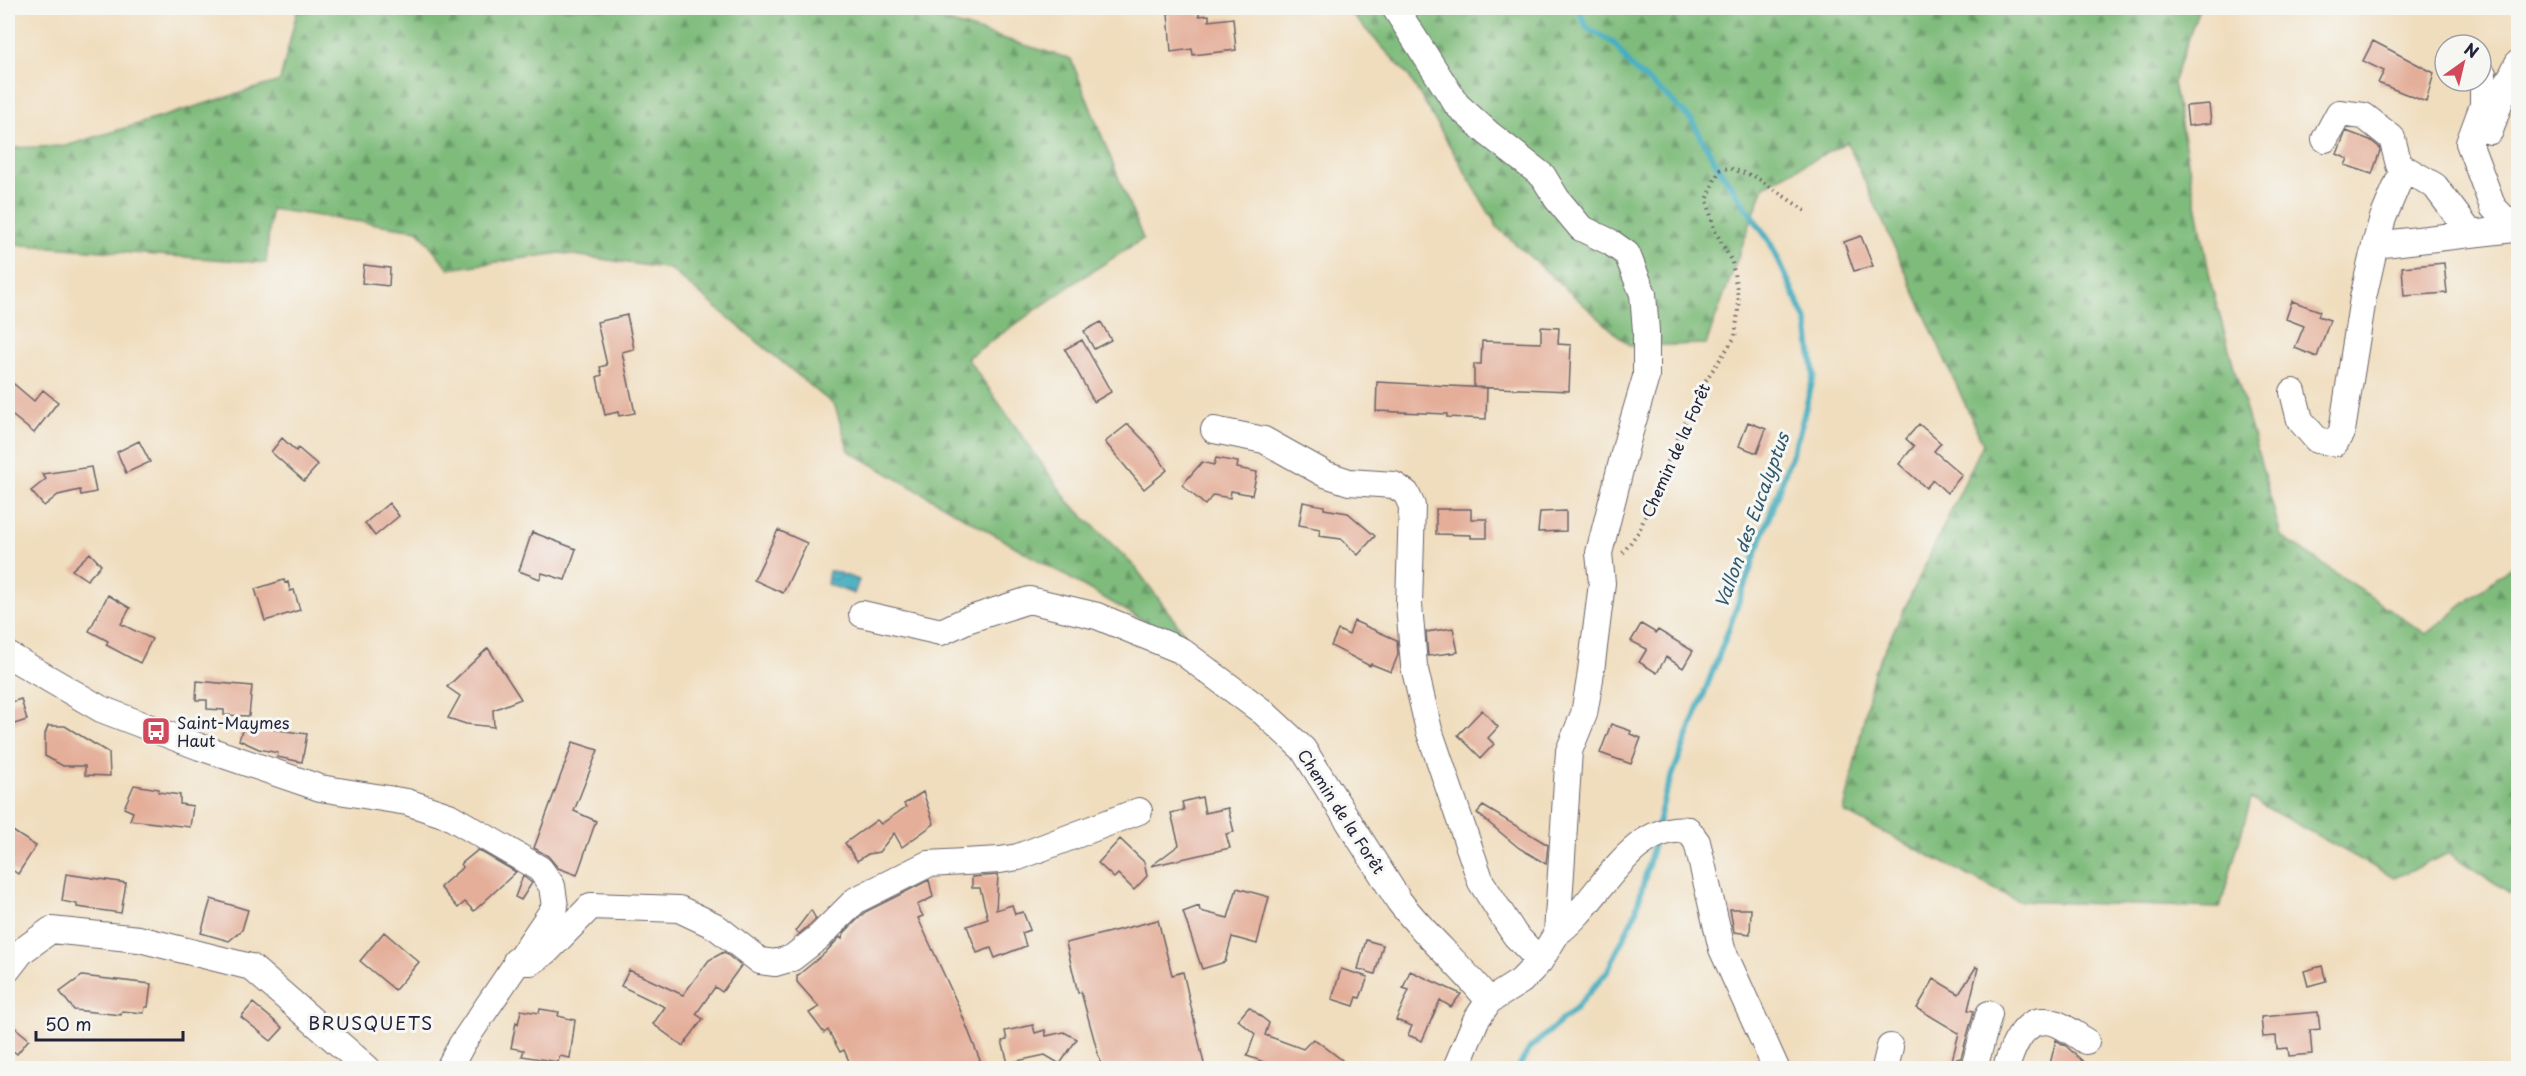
<svg xmlns="http://www.w3.org/2000/svg" width="2526" height="1076" font-family="'Playpen Sans',sans-serif">
<style>
.forest{fill:url(#forest-firs);stroke:#506f5c;stroke-width:1.5}
.water{fill:url(#water-waves);stroke:#31677c;stroke-width:1.5}
.lines{fill:none;stroke-linecap:round;stroke-linejoin:round}
.stream{stroke:#40acbe;stroke-width:6}
.building{fill:#e4ae99}
.minor-casing{stroke:#6a6368;stroke-width:28}
.path{stroke:#6a6368;stroke-width:4;stroke-dasharray:1.5 4.5;stroke-linecap:butt}
.minor{stroke:#fff;stroke-width:26}
.labels{text-anchor:middle;dominant-baseline:central;stroke-width:6;stroke-linejoin:round;paint-order:stroke}
.street-label{font-size:16px;fill:#22223b;stroke:#f6f6f2}
.poi-label{font-size:16px;fill:#22223b;stroke:#f6f6f2;text-anchor:start}
.water-label{font-size:18px;font-style:italic;fill:#2e596f;stroke:#f6f6f2}
.neighbourhood-label{font-size:18px;letter-spacing:1.5px;fill:#22223b;stroke:#f6f6f2}
</style>
<defs>
<pattern id="forest-firs" width="22" height="20" patternUnits="userSpaceOnUse" patternTransform="scale(1.5)"><rect width="22" height="20" fill="#7fbc7c"/><path d="M5 1l3.5 6h-7zM16 11l3.5 6h-7z" fill="#689867"/></pattern>
<pattern id="water-waves" width="16" height="10" patternUnits="userSpaceOnUse" patternTransform="scale(1.5)"><rect width="16" height="10" fill="#40acbe"/><path d="M0 5q4-4 8 0t8 0" fill="none" stroke="#358c9c"/></pattern>
</defs>
<rect width="100%" height="100%" fill="#f6f6f2"/>
<filter id="ink" filterUnits="userSpaceOnUse"><feTurbulence type="fractalNoise" baseFrequency=".0167" numOctaves="2"/><feDisplacementMap in="SourceGraphic" scale="12" xChannelSelector="R" yChannelSelector="G"/><feConvolveMatrix kernelMatrix="1 2 1 2 8 2 1 2 1" color-interpolation-filters="sRGB"/></filter>
<filter id="wash" filterUnits="userSpaceOnUse"><feTurbulence type="fractalNoise" baseFrequency=".008" numOctaves="4" result="noise"/><feDisplacementMap in="SourceGraphic" scale="24" xChannelSelector="R" yChannelSelector="G"/><feGaussianBlur stdDeviation="1.35" result="paint"/><feColorMatrix in="noise" values="0 0 0 0 0 0 0 0 0 0 0 0 0 0 0 0 0 1.4 0 .05"/><feComposite in="paint" operator="in"/></filter>
<g filter="url(#wash)">
<rect width="100%" height="100%" fill="#f0ddbd"/>
<path class="forest" d="M318,8H902L1071,59L1143,239L1083,277L967,358L1068,501L1135,567L1198,652L849,451L835,406L670,269L560,253L449,269L418,230L271,209L266,263L10,244L8,236V148L66,146L280,81L297,12Z
M1346,8H2199L2173,83L2212,288L2281,536L2426,634L2516,563L2518,568V898L2449,853L2394,878L2251,799L2220,908L2018,901L1844,812L1874,672L1983,444L1847,142L1764,186L1706,344L1630,346L1498,228L1409,76Z"/>
<path class="water" d="M829,571H833L859,580L854,594L827,584Z"/>
<g class="lines">
<path class="stream" d="M1578,8L1587,28L1614,43L1633,69L1669,98L1692,121L1720,170L1770,242L1807,322L1814,375L1799,434L1724,642L1665,794L1657,828
M1518,1068L1530,1048L1574,1010L1607,972L1635,914L1654,844"/>
</g>
<g id="blocks">
<path class="building" d="M1199,9V16L1209,15V21L1233,18L1236,50L1193,55L1192,49L1171,52L1168,13Z
M2373,41L2434,73L2426,102L2378,83L2384,71L2363,61Z
M2209,104L2211,123L2188,126L2186,106Z
M2346,131L2370,140L2379,147L2380,151L2372,174L2345,165L2348,159L2337,154Z
M1861,236L1873,266L1854,271L1844,242Z
M2444,263L2447,293L2404,296L2402,267Z
M364,265L390,268L389,286L362,283Z
M2292,301L2320,311L2318,316L2330,320L2317,357L2295,348L2304,326L2286,319Z
M627,315L634,349L622,352L635,413L619,416L618,412L605,415L597,377L602,375L600,367L607,365L597,322Z
M1101,322L1111,340L1094,349L1084,331Z
M1541,327L1559,328L1558,344L1571,345L1569,391L1474,387V364H1481L1482,341L1541,343Z
M1082,340L1111,392L1094,402L1065,349Z
M8,379L34,401L43,390L58,402L34,433L8,412Z
M1377,382L1487,388L1486,419L1447,417V414L1376,411Z
M1748,422L1766,429L1757,453L1739,446Z
M1128,424L1155,452L1167,470L1144,489L1105,442Z
M1919,424L1941,443L1934,451L1962,475L1947,493L1933,480L1926,488L1899,464L1914,446L1906,439Z
M282,438L296,451L298,448L318,465L304,481L271,452Z
M139,441L150,462L126,473L117,452Z
M1216,458L1238,462L1237,468L1257,472L1252,495L1231,491L1230,498L1213,495L1205,505L1182,485L1202,462L1214,465Z
M91,467L96,492L81,495L80,490L58,495L44,506L31,491L46,479L42,474Z
M1303,502L1324,506V509L1348,513L1375,536L1358,555L1341,539L1319,536L1320,529L1299,525Z
M389,503L399,516L375,536L365,523Z
M1436,509H1471V519H1487V538H1471V535L1436,534Z
M1566,511V531L1538,532L1540,512Z
M778,530L807,543L783,593L754,580Z
M532,532L576,549L565,580L542,573L540,579L519,571Z
M90,553L101,565L87,580L72,570Z
M284,580L285,583L288,582L290,591L294,590L300,610L265,621L255,589Z
M108,595L130,608L121,624L152,639L140,663L106,645L108,641L89,631Z
M1354,621L1397,640L1398,655L1391,672L1371,664L1370,666L1331,646L1338,630L1349,635Z
M1641,624L1656,633L1658,630L1693,651L1683,668L1666,657L1657,673L1639,662L1647,649L1631,641Z
M1453,628L1458,652L1428,656L1426,632Z
M488,648L521,699L493,710L494,727L466,724L448,718L460,696L447,687Z
M197,681L252,686L249,716L224,715V710L207,709V700H196Z
M21,699L27,720L8,726V703Z
M1482,710L1498,727L1488,738L1494,744L1481,758L1458,735Z
M1611,724L1631,731L1630,734L1641,738L1631,764L1600,753Z
M244,725L307,734L302,762L277,757L278,753L259,749L239,740Z
M48,726H65L109,753L110,776L85,775V766H63L45,756V734Z
M573,742L598,750L574,811L596,821L577,875L558,868L548,856L534,848Z
M134,785L159,789L158,792L180,795V804L193,806L190,827L130,820L133,812L124,808Z
M923,792L934,824L902,847L894,833L879,852L868,854L857,861L845,843L877,820L881,824L906,807L904,804Z
M1202,797L1205,813L1228,808L1234,832L1226,834L1230,848L1151,866L1179,845L1171,813L1184,810L1182,802Z
M1483,806L1548,845L1546,864L1519,848L1477,813Z
M8,828L36,846L18,874L8,867Z
M1120,839L1144,862L1147,876L1134,890L1118,874L1114,878L1098,863Z
M478,850L516,872L474,911L465,902L458,908L440,887L463,867L461,864Z
M66,874L126,883L121,913L77,907V904L62,901Z
M998,875L996,910L1012,905L1015,914L1023,912L1030,930L1022,933L1026,946L995,958L991,948L977,953L967,926L988,919L980,888H972V877Z
M523,876L532,883L521,900L515,897Z
M929,880L933,897L917,905L923,916L918,918L959,1007L983,1068H852L844,1050L840,1052L828,1030L824,1033L809,1013L819,1007L797,982V976L825,953L840,937L842,939L844,933L865,912Z
M1237,888L1269,897L1257,944L1232,937L1225,962L1202,969L1183,912L1199,906L1200,911L1228,918Z
M211,899L248,910L242,930L229,941L201,933Z
M1730,909H1751L1750,934L1734,932Z
M811,910L816,919L799,934L795,931Z
M1158,920L1172,975L1183,972L1205,1068H1102L1081,992L1078,993L1066,943Z
M384,932L419,962L395,990L360,961Z
M1366,940L1383,945L1375,974L1358,969Z
M724,952L741,966L722,992L715,987L696,1014L703,1019L683,1046L653,1024L665,1007L621,986L629,970L683,995L709,960Z
M2322,966L2326,981L2308,986L2304,971Z
M1976,967L1978,968L1968,1010L1974,1011L1961,1058L1952,1060L1959,1033L1917,1008L1934,979L1959,994Z
M1341,969L1368,977L1360,998L1357,997L1354,1006L1332,999Z
M1410,971L1461,994L1451,1007L1440,1000L1422,1041L1408,1035L1412,1026L1396,1020L1409,990L1403,988Z
M82,976L151,984L148,1007H145L144,1013L122,1011L121,1015L74,1010L60,992Z
M253,1003L283,1028L271,1041L241,1017Z
M1249,1007L1269,1023L1265,1035L1303,1049L1313,1039L1317,1041L1342,1060L1333,1068H1281L1247,1056L1255,1034L1238,1020Z
M540,1009L559,1012L558,1016L575,1020L570,1058L560,1056L558,1062L522,1056L524,1050L511,1048L516,1022L518,1024L521,1010L539,1013Z
M2318,1012L2320,1029L2310,1030L2312,1054L2289,1056L2288,1048L2277,1049L2276,1036L2263,1037L2261,1017Z
M8,1022L29,1039L17,1054L8,1047Z
M1033,1025L1035,1033L1045,1030L1046,1036L1064,1032L1077,1039L1060,1064L1045,1055L1008,1063L1002,1041L1007,1040L1005,1031Z
M2056,1040L2066,1046L2090,1068H2049Z"/>
</g>
</g>
<g filter="url(#ink)">
<use href="#blocks" fill-opacity="0" stroke="#6a6368" stroke-width="1.5"/>
<g class="lines">
<g class="minor-casing">
<path id="minor" d="M1395,8L1457,105L1488,133L1543,176L1557,199L1581,228L1610,242L1627,254L1643,294L1646,331V377L1628,438L1599,553L1602,583L1590,679L1584,714L1569,751L1557,933L1540,961L1521,981L1489,1001L1476,1020L1456,1068
M2481,72L2483,74V105L2469,143L2493,207L2514,229L2518,230
M2490,131L2502,95L2518,63
M2325,139L2339,113L2364,116L2392,138L2399,165L2435,186L2471,234
M2375,245L2383,218L2404,168
M2293,392L2300,420L2317,440L2335,443L2342,431L2363,298L2375,245L2514,229
M1214,430L1264,440L1325,474L1349,482L1394,485L1406,493L1412,506L1409,604L1414,666L1429,730L1481,882L1515,935L1540,961
M862,614L941,632L967,620L1029,600L1097,616L1180,650L1263,712L1303,749L1399,901C1426,937 1462,966 1489,1001
M8,655L101,709L200,747L320,788L407,802L449,816L540,869L552,886L555,907L462,1044L449,1068
M1557,933C1599,903 1629,823 1688,830L1697,842L1722,949L1776,1068
M516,961L531,962L547,951L591,906L679,909L715,926L760,961L775,963L792,958L819,937L856,900L928,864L1000,860L1018,857L1139,811
M8,969L22,951L51,930L139,939L251,967L367,1068
M1885,1068L1890,1047
M1974,1068L1989,1014
M2006,1068C2012,1048 2024,1015 2052,1022C2063,1025 2076,1035 2086,1041"/>
</g>
<path class="path" d="M1623,553L1639,531L1674,446L1704,383L1735,337L1739,302L1732,262L1714,229L1707,200L1715,179L1720,170L1729,168L1756,177L1807,212"/>
<use href="#minor" class="minor"/>
</g>
</g>
<defs>
<g id="bus-square" transform="scale(1.5)"><rect x="-9" y="-9" width="18" height="18" rx="4" fill="#d1495b" stroke="#f6f6f2"/><path d="M-5-6H5V4H4V6H2V4H-2V6H-4V4H-5ZM-3.5-4V0h7V-4ZM-3.5 1.2v1.5H-2V1.2ZM2 1.2v1.5H3.5V1.2Z" fill="#fff"/></g>
</defs>
<g fill-rule="evenodd">
<use href="#bus-square" x="156" y="731"/>
</g>
<g class="labels">
<g class="street-label">
<text transform="translate(1675 450) rotate(-66)">Chemin de la Forêt</text>
<text transform="translate(1342 811) rotate(57)">Chemin de la Forêt</text>
</g>
<g class="poi-label">
<text x="177" y="722">Saint-Maymes<tspan x="177" dy="18">Haut</tspan></text>
</g>
<g class="water-label">
<text transform="translate(1751 520) rotate(-70)">Vallon des Eucalyptus</text>
</g>
<g class="neighbourhood-label">
<text x="371" y="1022">BRUSQUETS</text>
</g>
</g>
<rect width="2526" height="1076" fill="none" stroke="#f6f6f2" stroke-width="30"/>
<g transform="translate(2463 63) rotate(34)"><circle r="28" fill="#f6f6f2" stroke="#a1a1a9" stroke-width="1.5"/>
<path d="M0-4.5L10 22L0 15L-10 22Z" fill="#d1495b"/>
<text y="-9" font-size="16" font-weight="bold" text-anchor="middle" fill="#22223b">N</text>
</g>
<path d="M36 1031v9h147v-9" fill="none" stroke="#22223b" stroke-width="3"/>
<text x="45" y="1031" font-size="18" fill="#22223b" stroke="#f6f6f2" stroke-width="4.5" paint-order="stroke">50 m</text>
</svg>
